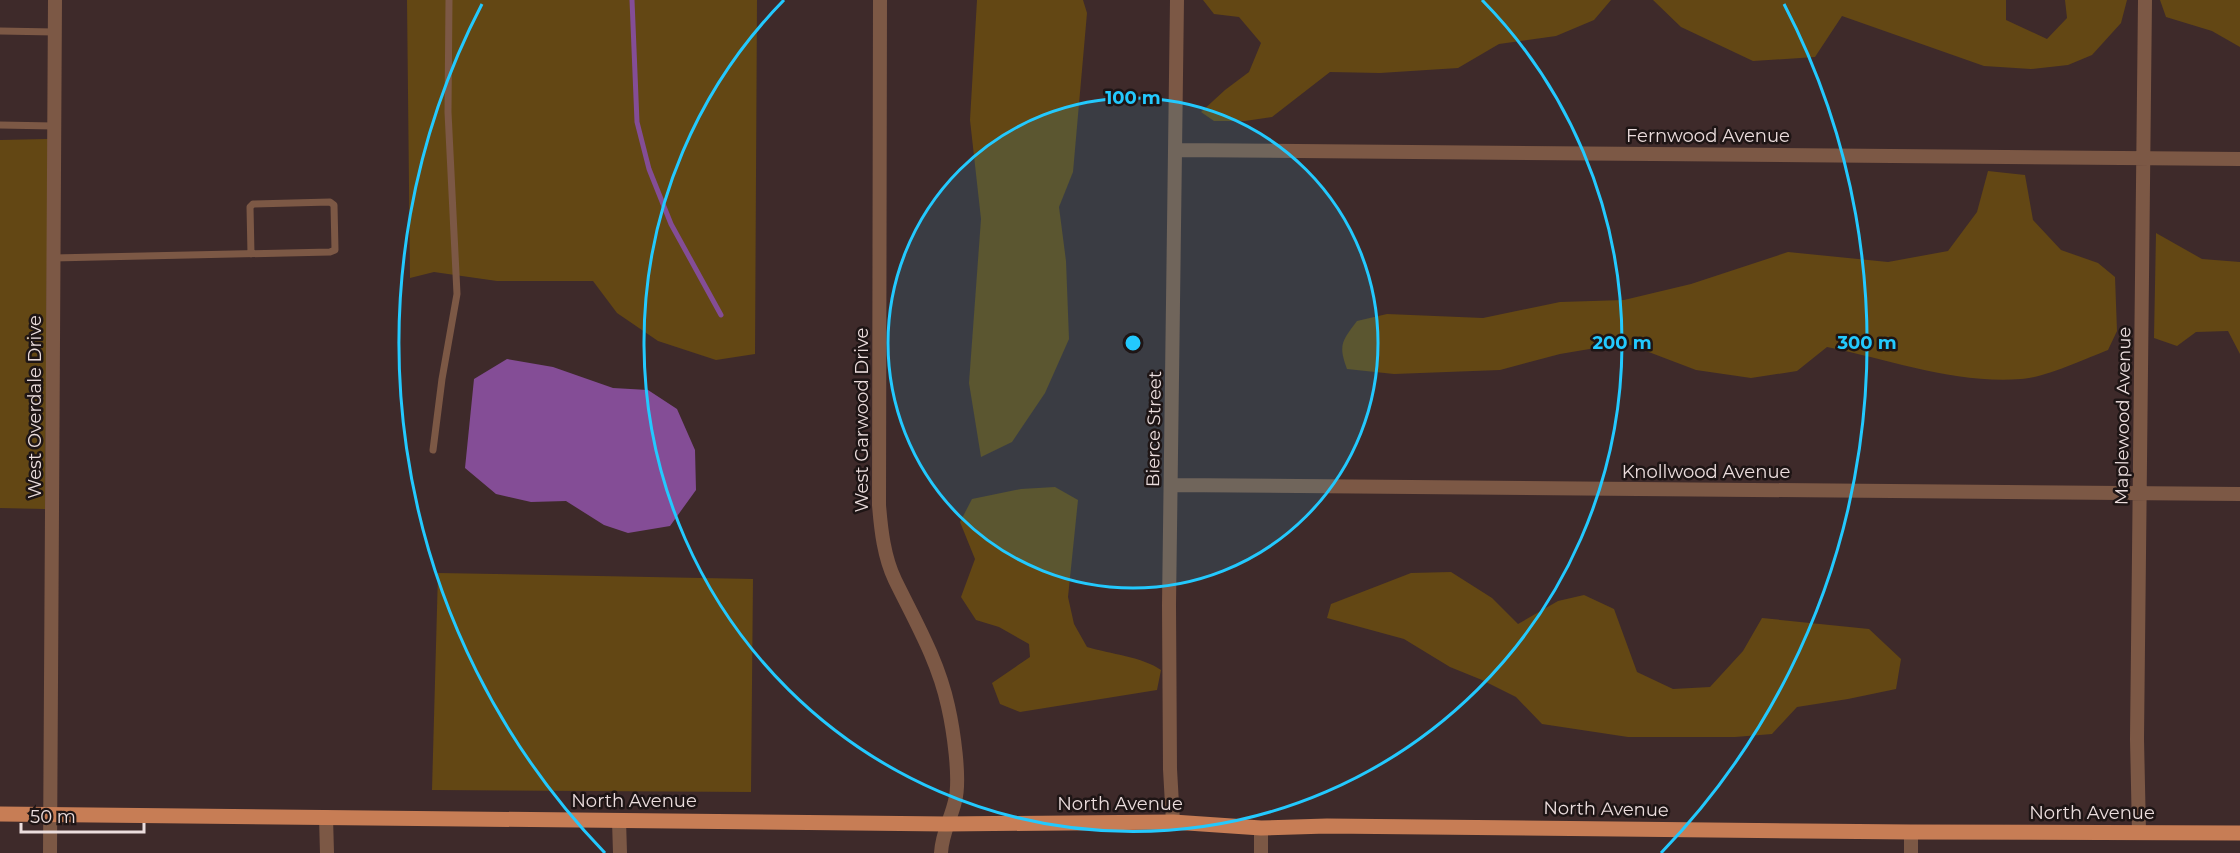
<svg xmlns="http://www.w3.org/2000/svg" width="2240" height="853" font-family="Montserrat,sans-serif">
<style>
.green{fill:#634714}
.water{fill:#844d96}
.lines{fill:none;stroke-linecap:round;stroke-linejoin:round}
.stream{stroke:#844d96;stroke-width:5}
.lane{stroke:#7c5845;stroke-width:7}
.street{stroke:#7c5845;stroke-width:14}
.primary{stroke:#c77d55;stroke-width:15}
.ring{fill:none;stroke:#23c9fe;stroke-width:3}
.labels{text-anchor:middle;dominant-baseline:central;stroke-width:5;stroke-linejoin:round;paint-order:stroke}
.street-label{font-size:18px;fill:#ebdddd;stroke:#1e1515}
.centre{fill:#23c9fe;stroke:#1e1515;stroke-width:3}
.ring-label{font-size:18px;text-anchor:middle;font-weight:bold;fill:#23c9fe;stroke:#1e1515;stroke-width:5;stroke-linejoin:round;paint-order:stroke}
</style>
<rect width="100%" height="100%" fill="#3e2a2a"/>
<path class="green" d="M407,0H757L755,354L716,360L658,341L617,313L593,281H497L434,272L410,278Z
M977,0H1083L1087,13L1073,172L1059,207L1066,261L1069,339L1045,393L1012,442L981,457L969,383L981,219L970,120Z
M1203,0H1611L1594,20L1556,36L1499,44L1458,68L1380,73L1330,72L1272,117L1245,121H1214L1201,112L1225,90L1249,72L1261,43L1239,17L1214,14Z
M1653,0H2006V20L2047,39L2067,18L2065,0H2127L2121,23L2092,55L2068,65L2031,69L1984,66L1842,16L1815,57L1753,61L1681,27Z
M2160,0H2240V47L2212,31L2166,17Z
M48,139L45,509L0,508V140Z
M1988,171L2025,175L2033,220L2061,250L2098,263L2115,277L2117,331L2108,350C2085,359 2044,378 2021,379C1955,384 1891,360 1827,347L1797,371L1751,378L1696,370L1625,343L1560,354L1500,370L1394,374L1347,369C1338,345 1342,341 1357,321L1387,314L1483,318L1560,302L1624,300L1691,284L1788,252L1888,262L1948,251L1977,212Z
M2156,233L2202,259L2240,262V354L2228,331L2196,332L2177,346L2154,338Z
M1055,487L1078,500L1068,597L1074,624L1087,647C1110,654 1143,657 1161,670L1157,690L1020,712L1000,704L992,683L1030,657L1029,644L999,627L976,620L961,597L975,559L960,522L972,499L1021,489Z
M1451,572L1492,598L1518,624L1558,601L1584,595L1614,609L1637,672L1673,689L1710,687L1743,651L1762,618L1869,629L1901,659L1896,689L1848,699L1797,707L1772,734L1735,737H1628L1542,724L1516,697L1482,680L1450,667L1404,639L1327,618L1331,604L1411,573Z
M438,573L753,579L751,792L432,790Z"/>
<path class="water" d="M507,359L553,367L613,388L648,390L677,409L695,450L696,490L670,526L628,533L604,525L566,501L531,502L496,494L465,468L474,379Z"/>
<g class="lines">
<path class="stream" d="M632,0L637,122L649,169L671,224L721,315"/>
<path class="lane" d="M0,31L54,32
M0,125L54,126
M53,258L330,252L335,250L334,205L330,202L253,204L250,207L251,254
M433,450L442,379L457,294L448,112L449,0"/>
<path class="street" d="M880,0L879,505C881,530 884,557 895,580C915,621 938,660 948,706C953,728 961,779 955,801C951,819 942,833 941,853
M1176,150L2240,159
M1171,485L2240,494
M326,817L327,853
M619,820L620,853
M1173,822L1170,769L1169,605L1177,0
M2139,832L2137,739L2145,0
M50,853L55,0
M1261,853V828
M1911,853V832"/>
<path class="primary" d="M0,814L946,824L1173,822L1261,828L1327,826L1911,832L2240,833"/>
</g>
<circle cx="1133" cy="343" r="245" fill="#23c9fe" fill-opacity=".12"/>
<g class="ring">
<circle cx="1133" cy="343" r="245"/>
<path d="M1482 0A489 489 0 1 1 784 0"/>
<path d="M605 853A734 734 0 0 1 482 4M1784 4A734 734 0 0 1 1661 853"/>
</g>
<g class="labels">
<g class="street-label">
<text x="1708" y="136">Fernwood Avenue</text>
<text transform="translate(35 407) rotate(-90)">West Overdale Drive</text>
<text transform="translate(2123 416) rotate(-89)">Maplewood Avenue</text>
<text transform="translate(862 420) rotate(-90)">West Garwood Drive</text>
<text transform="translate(1154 429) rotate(-89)">Bierce Street</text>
<text x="1706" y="472">Knollwood Avenue</text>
<text x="634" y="801">North Avenue</text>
<text x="1120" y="804">North Avenue</text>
<text transform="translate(1606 809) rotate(1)">North Avenue</text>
<text x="2092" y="813">North Avenue</text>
</g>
</g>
<circle cx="1133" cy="343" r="9" class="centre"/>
<g class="ring-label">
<text x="1133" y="104">100 m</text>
<text x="1622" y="349">200 m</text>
<text x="1867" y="349">300 m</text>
</g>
<path d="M21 823v9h123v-9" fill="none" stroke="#ebdddd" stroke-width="3"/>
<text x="30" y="823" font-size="18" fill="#ebdddd" stroke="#1e1515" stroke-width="4.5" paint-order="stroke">50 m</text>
</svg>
